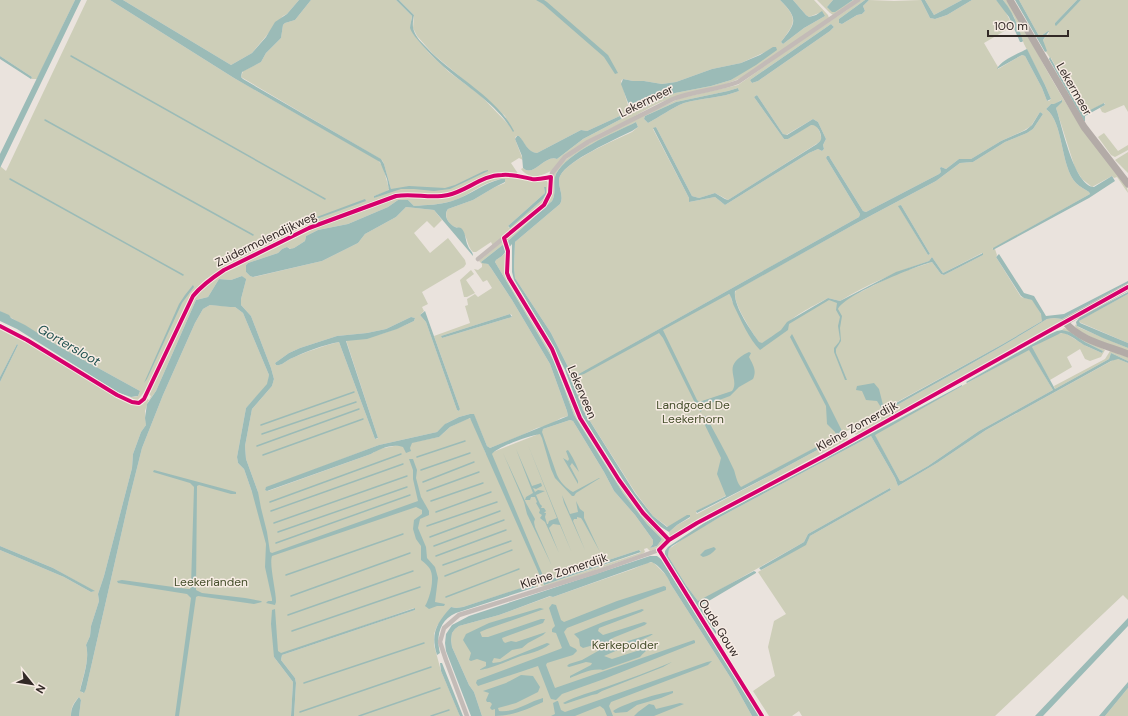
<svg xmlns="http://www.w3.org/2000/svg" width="1128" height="716" font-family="'DM Sans',sans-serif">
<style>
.green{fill:#cdceb8;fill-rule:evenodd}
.water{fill:#9bbbb7}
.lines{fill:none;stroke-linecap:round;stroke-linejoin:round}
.stream{stroke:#9bbbb7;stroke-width:1.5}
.street{stroke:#c3bbb7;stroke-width:4.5}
.secondary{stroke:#b3aba7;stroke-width:7}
.cycleway-casing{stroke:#f7ece4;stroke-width:6}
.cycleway{stroke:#d6006c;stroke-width:4}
.labels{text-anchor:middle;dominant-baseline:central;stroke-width:3;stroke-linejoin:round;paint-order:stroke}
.street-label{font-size:12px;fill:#322926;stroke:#f7ece4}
.park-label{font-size:12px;fill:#464f2c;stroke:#f7ece4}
.water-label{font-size:13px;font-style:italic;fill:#1f514f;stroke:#f7ece4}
</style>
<rect width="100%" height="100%" fill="#eae3dd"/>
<path class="green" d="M0,0H75L37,79H31L32,77L0,56Z
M87,0H110L234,78L378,160L383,167L389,189L388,191L374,196V198L391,189L384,164L382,160L241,77L243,71L261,62L266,53L281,38L283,25L285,23L295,20L311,0H396L412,16L410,27L414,35L429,53L449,72L480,95L509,125L505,116L482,95L433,54L417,36L413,28L414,15L399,0H780C799,19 795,23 781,42L783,44L804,28L825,16L819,13L809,17L806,15L793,0H814L828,15L829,18L743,77C719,89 692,92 667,100C652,105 638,115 624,122C612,128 599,133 588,141C573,151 539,193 521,169L523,168C534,178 545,154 557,159L583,139L623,118L622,115L587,131L581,130L537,153C527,152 525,143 519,136H516L515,139L523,160L519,158L511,163L519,175C514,174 508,173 504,174C484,178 466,191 445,194C430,196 414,191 399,194L309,226L231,265L206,279L197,288L186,305L146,390L137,401L126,395C130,397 134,398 138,396L140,391L60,347L0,311V166L6,171ZM776,47V50L731,80L711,86L675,93L635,112H630L621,81L623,79L633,81H644L662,84L676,82L712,69L741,63Z
M123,0H299L287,14L283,16L252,53L231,65Z
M817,0H833L827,7L845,5L853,0H855L833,15L830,13Z
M860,0H865L839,19V23L842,24L857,15L862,14L865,11L863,6L869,0L894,1L921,0L930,18L935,19L947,15L972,0H996L1004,9L1013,26L984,43L998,67V69L1022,55L1025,56L1042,88L1047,101H1049L1051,99L1045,85L1024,44L1014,17L1003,0H1008C1036,49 1061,101 1095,146C1104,158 1128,178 1128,193L1117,177L1114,178L1112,176L1092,187L1082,179L1075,168L1056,108L1062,101L1061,100L1055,104H1051L1046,109C1064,122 1060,166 1076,183C1080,187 1085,189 1089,192L1090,194L992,249H995L997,255L996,257L1021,297L1033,300L1042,316V321L1003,344L853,426L852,429H856C919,391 985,358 1047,319L1054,318L1062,319L1117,289L1116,292L856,435L851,429L845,432L848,439L706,516L670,538L669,532L677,525L690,518V515L668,527L653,516L635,492L583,410L568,367L551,333L515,278L514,267L515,242L560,204C565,195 556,185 560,176C568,160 615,140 632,132L638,127L636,122C614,134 567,152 556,174C552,183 557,192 552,201L509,240L481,262L488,264L491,268L512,300L550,364L567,411L568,416L561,418L549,425L537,428L522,435L490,448L487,446L474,415L470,414L459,417L447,423L437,432L379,445L266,488L265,490L268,491L371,454L379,449L439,437L450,427L469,418L472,420L486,454L493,452L536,435L543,429L570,420L573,421L604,472L614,491L635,515L653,540V544L650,548L657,546L662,539L647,524L623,493L574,415L554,361L495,262L496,260L502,256L507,251V273L508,279L552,351L580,419L626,491L645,517L664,537L666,541C660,545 657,549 650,551L647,548L644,549L645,552L642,554L546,587L541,586L540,584L538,585V587H536L534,584L463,607L456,608L451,607L437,626L434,634V645L441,671L460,716H294L296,683L295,678L281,660L282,655L415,610L414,608L274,657L293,682L291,716H79L81,700L79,697C73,703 71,708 71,716H0V550L64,577L91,592L94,591L53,568L0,546V382L18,345L17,344L0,377V327L61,362L122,400L139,406L143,404L146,398L149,400L151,396L148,394L186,312L195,297L209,282L224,272L311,229L397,197L406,196L436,198L452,196L484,181L498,177L521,178L535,182L546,180C553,188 547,199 541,205L493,246L491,242L476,252H473C467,246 468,239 463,232C460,227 457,228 453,226C447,222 444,214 448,209L473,200L495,187L505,183V180L504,179C484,180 470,196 452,201C439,205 426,205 414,206L408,200H398L388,207L348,224L318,230L306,236L305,241L294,248L291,249L287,247L282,249L278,253L248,263L246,265V272L250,276L254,277L322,261L358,243L365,234L396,217L406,207L434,210L442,220L434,228L427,221L414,233L430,253L448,238L465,260L466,264L464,267L422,292L428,304L422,307L424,311L420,315L426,322L457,410L459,411L460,409L434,336L470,323L465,306L468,305L467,299L475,294L478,297L492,288L487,280L483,282L474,269L478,270L482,267V264L479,261L544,206L551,194L552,178L556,169L565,159L576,151L599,138L650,112L681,98L738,85L799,42L847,10ZM831,24L834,27L830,31L758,81L752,83L750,80ZM738,88L739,91C721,98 702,98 684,103C671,108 660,117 648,123L644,119L645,116L676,102L728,91ZM757,95L783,134L786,135L813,119L818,122L826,139L823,145L824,149L822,151L818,149L809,153L725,205L715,197L689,202V198L653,129L656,127L692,196L699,198L715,193L728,200L821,141C822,135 818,124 811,124L788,139H784L754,97ZM1040,112L1043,114L1033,129L1027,133L1005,142L973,162L960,163L936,181L855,224L736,290C730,301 753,332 759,343H763L775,334L760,349L732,301L731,296L727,293L620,351L859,217L860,214L826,158L827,156L830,158L863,211L866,212L939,174L941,172L940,168L941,167L946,169L959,159H971L1001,141L1023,131L1031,126ZM544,187H546V194L543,199L509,228L508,226L545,193ZM901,205L930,254L928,255L899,207ZM982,253L983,255L944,275L941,274L932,262L905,271L900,272L841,302L829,299L790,321L785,326C792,316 817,304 828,298L840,301C868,284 898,271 929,261L932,257L943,273ZM242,276L246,280L241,299V305L251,316L271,368L274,379L272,386L252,409L245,446L246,459L258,492H252L244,469L238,463L237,457L246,408L268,384L269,375L243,313L235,307L210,305L203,309L195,323L163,395L142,448L129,500L86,689L83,693L80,690C83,676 90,659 86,645L90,636L91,626L99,601L98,594L104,576L132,468L133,454L141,432L146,425L145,411L148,402L156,391L196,300L208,297L219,279L231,280ZM510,314L512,315V317L442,338L441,336ZM411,317L415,318L414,321C391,332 372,338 346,340L378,438L377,439H375L339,342C323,346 305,352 290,359C285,362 281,366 276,365L275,363L289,353L300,348L337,336L367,333L386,329ZM842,432L845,433L843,436L771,475L697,514L696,513L697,511L836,437L837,435ZM639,550L641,551L640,553L544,585L542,582Z
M925,0H962L934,15Z
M1019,0H1077L1055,23L1056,25L1081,0H1128V112L1124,105L1105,113L1102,112L1100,108L1105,105V103L1084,113L1081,112L1051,58H1050L1046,52L1043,40L1049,33L1048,31L1041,36H1039Z
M1104,133L1118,151L1128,145V150L1115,157L1111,155L1098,137Z
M1128,152V173L1115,160Z
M471,270L474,274L466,280L475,293L467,297H464L460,280Z
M1128,294V343L1079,322L1080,320Z
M1076,324L1078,327L1128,348V352C1117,347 1079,335 1075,326Z
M1064,328L1070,330L1105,350L1101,357L1090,361L1085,359L1080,349L1067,357L1072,367L1050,380L1031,348C1041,342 1054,332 1065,333L1086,346L1102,353L1103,351L1085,342L1073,334L1062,330Z
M1029,349L1053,390L979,431L928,466L902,481H900L875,436V434Z
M1110,351L1128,357V361L1111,353L1109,359L1055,389L1054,386L1105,359Z
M1115,359H1118L1128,363V600L1123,595L995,716H802L799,711L792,716H769L753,691L775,676L768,647L774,621L786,614L758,572L806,544L810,536L891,490V489L890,488L808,534L804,542L700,601H698L686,585L668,556L669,549L690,534L720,517L871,436L895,478L898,486L937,463L986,430Z
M653,562L668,577L670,583L732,680L752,716H482L474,692L469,685L452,647L451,640L452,633L455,629L459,626L499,615L551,596L553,597L633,569L647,563Z
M1128,688V716H1105Z"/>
<path class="water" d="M75,0H81L0,168V154Z
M110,0H123L231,65L252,53L266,37L275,22L287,14L299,0H311L295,20L285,23L283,25L281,38L266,53L261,62L242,72L241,77L243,79L381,159L384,164L391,189L409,186L445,188L455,185L484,171L488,170V171L450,189L434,191L414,189H401L374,198V196L389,190L387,179L380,162L234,78Z
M396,0H399L414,15C413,20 412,26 414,31C416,37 422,43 427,48C452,75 498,98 514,131L513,132C500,108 472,90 451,73C441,65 431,55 422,45C418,40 412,34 410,28C410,24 412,19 412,16Z
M536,0H544L547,2L608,55L618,73L615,74L604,57L543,4Z
M780,0H793L806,15L809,17L816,15L822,11L825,16L804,28L783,44L781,42C796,23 799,19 780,0Z
M833,0H853L835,12H832L827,7Z
M865,0H869L863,6L865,11L862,14L857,15L842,24L839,23V19Z
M921,0H925L934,15L962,0H972L947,15L935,19L930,18Z
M996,0H1003C1013,12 1018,26 1023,41L1022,42H1020L1009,17Z
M1015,0H1019L1039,36H1041L1048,31H1049L1043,40L1047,51L1045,52Z
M1077,0H1081L1056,26L1055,25V23Z
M831,24L834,27L830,31L758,81L752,83L750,80Z
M773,47H776L777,50L756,65L731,80L711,86L675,93L635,112L633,113L630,112V108L621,84L623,79L633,81H644L662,84L676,82L712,69L741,63L760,55Z
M1027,49L1045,85L1051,99L1047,101L1042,88L1025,56L1022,55L997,69C1000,61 1019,53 1027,49Z
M0,56L32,77L31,79L0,59Z
M1050,57L1081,112L1084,113L1104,103L1105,105L1085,116V121H1084L1049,59Z
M738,88L739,91C721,98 702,98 684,103C671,108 660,117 648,123L644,119L645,116L676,102L728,91Z
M757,95L783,134L787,135L813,119L818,122L826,139L823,145L824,149L822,151L818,149L809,153L725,205L715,197L689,202V198L653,128L656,127L692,196L699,198L715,193L725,199L728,200L817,144C818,143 821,141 821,139C822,133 817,124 811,125L788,139H784L754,97Z
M1062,100V102L1056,108C1062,125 1074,186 1094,187L1112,176L1115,181L1089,198L993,250V248L1090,194L1089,192C1085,189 1080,187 1076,183C1060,166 1064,122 1046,109L1051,104H1054Z
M1040,112L1043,114L1033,129L1027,133L1005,142L973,162L960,163L936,181L855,224L735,291C733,306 751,330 759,342L762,343L781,330L787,322L828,298L840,301L896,272L929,261L932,257L943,273L983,253V255L944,275L941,274L932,262C916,266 844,295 838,309L842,316L840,328L841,341L836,349V353L847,380H845L834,352V348L839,342L840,339L838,326L840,317L836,310L837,303L829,300L789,324L788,330L760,350C749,339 741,320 734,306C732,302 732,297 729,294L663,330L697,400L699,402L732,391C741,378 719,366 749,352L751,353L749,357C753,365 757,370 753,379L739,387L730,396L703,406L701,412L698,409L663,338L659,333L584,374L577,376V375L859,217L860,214L826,158L827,156H829L830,158L863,211L866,212L939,174L941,172L940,168L941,167L946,169L959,159H971L1001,141L1026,130L1032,125Z
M622,115L623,118L583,139L557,159C545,154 534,178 523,168L522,156L515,139L517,136H519C525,142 527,152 537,153L581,130L587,131Z
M636,122L638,127L632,131C614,140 568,160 560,176C556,185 565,195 560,204L515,242L514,267L515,278L551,333L568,367L583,410L635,493L653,516L667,527L687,515H690V517L677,525L669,532L661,527L651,518L628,488L581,414L565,370L550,340L514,280L512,272V244L502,256L496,260L495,262L554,361L574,415L623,493L647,524L662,539L657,546L650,548L653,544V540L635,515L614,491L604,472L573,421L570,420L543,429L542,432L557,475C560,482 567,489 573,492L599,478H600L576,493L574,496H572L555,478L551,469L542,438L540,434C531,435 497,447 492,454L544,578L548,580L639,550L641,552L544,585L470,418L450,427L439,437L412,443L410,448L411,451L406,453L403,447C393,443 379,449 371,454L267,491L265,490L266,487L379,445L437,432L445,424L459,417L470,414H474L487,446L490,448L568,416L567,411L550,364L512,300L491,268L488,264L482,263L481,262L509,240L552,201C557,192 552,183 556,174C567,152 614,133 636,122Z
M501,179H505V182L495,187L473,200L448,209C443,215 448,224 455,227C457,228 458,227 461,228C466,232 465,240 468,246C469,250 473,251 473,256L434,210L406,207L396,217L365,234L358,243L322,261L253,277L250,276L246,272V265L248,263L278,253L282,249L287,247L290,249L294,248L305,241L306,236L318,230L348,224L388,207L398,200H408L414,206C426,205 440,205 452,201C469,196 483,183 501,179Z
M544,187H546V194L543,199L510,228L508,226L545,193Z
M365,199L366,201L308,222L233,259L232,257L306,221Z
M901,205L930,254L928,255L898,206Z
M999,254L1024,293L1034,296L1046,316L1064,314L1128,281V283L1062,319L1054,318L1047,319C985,358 919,391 856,429H852L853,426L881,411L882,409L877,401L866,400L862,391L856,390L857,386L874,383L879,389L883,405L885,407L887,408L1003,344L1042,321L1041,314L1032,300L1024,298L1021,296L996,257Z
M242,276L246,279V280L241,299V305L251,316L271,368L274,379L272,386L252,409L245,446L246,459L258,492L261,508L267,532L270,552L272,553L418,501L413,479V470L409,459H413L417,470L416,478L421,497L429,511V515L420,519L418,528L426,547L427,558L435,567L438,578L435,602L445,604L444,606H437L429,609L425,606C430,598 435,578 430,569C428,566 425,563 421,560V546L416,539L413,529L414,520L422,514V510L416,507L272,556C269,565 276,590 276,602L275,605L266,603L268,601H272V599L265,567L266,544L252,492L244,469L238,463L237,457L246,408L267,384L269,375L243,313L235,307H230L210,305L203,309L195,323L163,395L142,448L129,500L86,689L84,693L80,691C83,677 90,659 86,645L90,636L91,626L99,601L98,594L104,576L132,468L133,454L141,432L146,425L145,418L147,404L156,391L196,300L208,297L219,279L231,280Z
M193,285L194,287L182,303L147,379L144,383L179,304L185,295Z
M1128,292V294L1079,321L1080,323L1128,343V348L1103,338L1077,326L1076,322L1080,317Z
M0,311L9,315L11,318L25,325L60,347L140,391L138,396L131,397L119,393L17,329L0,321Z
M425,311L460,409L459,411L457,410L426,322L420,315Z
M510,314L512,317L442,338L441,336Z
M411,317L415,318L414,321L397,329L367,339L346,341L378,438L375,439L339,342C323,345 305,352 290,359C285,362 281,366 276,365L275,363L289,353L300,348L337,336L367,333L386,329Z
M1062,330L1070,332L1085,342L1103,351L1102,353C1096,350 1090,348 1084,345C1076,340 1070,334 1061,333L1032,347L1055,389L1109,359L1111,353L1128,361V363L1118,359L1111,361L986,430L937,463L898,486L895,478L871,436L720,517L672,546L669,549L668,556L686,585L698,601L754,571L756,572V573L702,605L701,607C704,616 712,624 717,633L716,634L715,633L665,555V551L668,547L704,523L962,385V386L875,435L900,481H902L928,466L979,431L1053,390L1029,350L967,383L966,382L1050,334L1057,331Z
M792,334L827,401L842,431L845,433L843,436L771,475L697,513L696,511L726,496L717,474L721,458L702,419L703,416H706C715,434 726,452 734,470C736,476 737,483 741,487L837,436L835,432L827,424L826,406L790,337Z
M17,344L18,345L0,382V377Z
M528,445L572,553L560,525L553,524L549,528L559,553L545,522L540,518L542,515L539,513L540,510L536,503L537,502L535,497H531L530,500H525L526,497L533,493L516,449L532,486L541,483L542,486L536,489L533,488L535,492L538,490L545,491L536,495L540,504L542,506L541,508H544L546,511L544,513H546L545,517L547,524H548L549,521L557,518Z
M568,450C573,458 576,463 579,472L572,463L570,466L578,481V484L563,458L568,461L569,459L566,451Z
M503,453L526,503L535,519L534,522L535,527L552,566L527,514L524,502Z
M154,470L236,492V494H231L199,485L197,486L196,590L202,593L245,598L261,601L262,602L254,604L198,596L196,597L179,716H175L191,598L187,594L118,583L117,581L122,580L188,589H190L191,586L194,487L190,483L153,472Z
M890,488L891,490L810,536L806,545L761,570L759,568L804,542L808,534Z
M562,495L570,514L578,512L576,501L580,509L584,512V518L600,552L583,521L581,518L577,517V519H574L573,521L585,550L564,503Z
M0,546L53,568L95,591L91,592L64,577L0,550Z
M714,547L716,549C713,553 708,556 703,557L700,555L705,550Z
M650,556H657L661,559L759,716H752L732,680L670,583C669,577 657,563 651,562L553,597L550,596L499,615L459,626L455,629L452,633L451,640L452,647L469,685L474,692L482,716H471L446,651L445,643L446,634L452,625L469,616Z
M533,584L535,585L536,587L456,613C439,620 436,637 440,653L437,655C430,633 437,623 451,607L456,608L463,607Z
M664,586L666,587V590L567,628L564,632L570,646L576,649L577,651L573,655L547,663L546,665L555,688L694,640L695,641V643L604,679L562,694L556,700L551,699L550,697L538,666L478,686L476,683L477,680L560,649L562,648L556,633L552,632V629L555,626L549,608L552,604L556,605L561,620L564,622L617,601Z
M415,608V610L282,655L281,660L295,678L296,683L294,716H291L293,682L274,657L271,624L272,610L275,609L278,651L281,653Z
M540,608L544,609L487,629L480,632L482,637H488L541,619H545L543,623L502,638L503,641L505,643L511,641L516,642L546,632L543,635L528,643L522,648L512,650L500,659L494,658L492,662L493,663L500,662L547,643L550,644C540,652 529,653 518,657C505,662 493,668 479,670L486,666V662L477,659L471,661L469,660L471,653L463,640L466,634L489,623Z
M642,609L644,610L641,612L599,628L598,631L603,635L644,622L647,623L645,625L615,637L611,639C612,642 614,644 618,644L651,634H653L650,636L604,656L612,659L649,647C647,651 643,653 640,657L603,670C592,668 580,674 570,678V676L591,665L592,663L586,662L569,667L567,666L569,664L582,660L598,651L596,648L590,646L583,648L580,646L579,639L574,634L603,622Z
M1128,618V626L1043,716H1035Z
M712,661L708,665L611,702L609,706L613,716H607L604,709L600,706L575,716H551L555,714L553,703L557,701H558L561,710L565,712L707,662Z
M672,662L663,667L602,691L597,694L592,695L565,704L563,703C576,696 592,692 606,687C628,679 651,671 672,662Z
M440,663H442L463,716H460L459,714L441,671Z
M521,675L533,676L540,687L538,692L516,703L498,708L499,711C515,713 528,702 543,698V702C528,709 512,716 495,716V709L492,710L490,708L492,704L490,702H487L486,700L489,693L483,691L506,683Z
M1128,682V688L1105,716H1099Z
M673,691V693L661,698L637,705L627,712L615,713L613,711C622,704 660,693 673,691Z
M79,697L81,700L79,716H71C71,708 74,703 79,697Z
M680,703L684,704L654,716H634L638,712L649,704L654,705L656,709Z"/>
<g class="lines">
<path class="stream" d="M71,56L325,199
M45,120L253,235
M10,179L183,275
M261,425L354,392
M262,434L356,402
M257,446L359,409
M263,455L363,419
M417,457L465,441
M421,470L470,453
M423,482L474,462
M427,491L479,472
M431,501L483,483
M270,502L401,454
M271,511L403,464
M436,512L491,492
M274,523L407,476
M427,526L497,502
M278,532L407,487
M430,537L500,511
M276,543L410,495
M434,546L504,520
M436,556L506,530
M443,565L511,541
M286,575L403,534
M445,576L512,550
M291,596L410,553
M446,597L519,569
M288,615L413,571
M292,631L420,587
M304,683L424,643
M300,712L431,667
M359,716L440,688
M431,716L449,710"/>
<path class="street" d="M478,259L544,205L550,193L552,173L565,157L588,142L673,99C694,91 717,90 738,82L858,0
M147,393L193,296C202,285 212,278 224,270L309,228L396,196C414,193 431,199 448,195C467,191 482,175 502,175C513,174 522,177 532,179C538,180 545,178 551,177
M659,550L762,716
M467,716L446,660L440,642L444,628L459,615L596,572L659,550L669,540L697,523L826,455L1065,322"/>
<path class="secondary" d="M1010,0L1084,127L1128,184
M1128,287L1065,322C1079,340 1108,346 1128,354"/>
<g class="cycleway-casing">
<path id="cycleway" d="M0,326L27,340L117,395L132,402L139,403L144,399L193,296C202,285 212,278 224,270L309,228L396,196C414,193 431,199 448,195C467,191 482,175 502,175C513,174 522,177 532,179C538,180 545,178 551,177L550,193L544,205L504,238L508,251L507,273L509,278L552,349L580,418L619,480L643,513L669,540
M762,716L659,550L669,540L697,523L826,455L1128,287"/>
</g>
<use href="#cycleway" class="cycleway"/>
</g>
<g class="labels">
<g class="street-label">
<text transform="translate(1074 89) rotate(60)">Lekermeer</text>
<text transform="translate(646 101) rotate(-26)">Lekermeer</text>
<text transform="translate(266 239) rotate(-26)">Zuidermolendijkweg</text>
<text transform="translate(582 392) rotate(67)">Lekerveen</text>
<text transform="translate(857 426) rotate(-29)">Kleine Zomerdijk</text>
<text transform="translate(564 571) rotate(-18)">Kleine Zomerdijk</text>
<text transform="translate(719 628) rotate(58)">Oude Gouw</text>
</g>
<g class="park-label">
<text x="693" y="405">Landgoed De<tspan x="693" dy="14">Leekerhorn</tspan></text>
<text x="211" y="582">Leekerlanden</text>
<text x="625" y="645">Kerkepolder</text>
</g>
<g class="water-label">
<text transform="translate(69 345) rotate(30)">Gortersloot</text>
</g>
</g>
<g transform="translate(32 684) rotate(120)" stroke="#f7ece4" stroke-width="3" paint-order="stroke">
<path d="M0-3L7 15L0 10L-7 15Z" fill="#322926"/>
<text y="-6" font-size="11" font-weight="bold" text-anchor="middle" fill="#322926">N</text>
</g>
<path d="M988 30v6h80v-6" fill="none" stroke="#322926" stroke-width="2"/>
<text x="994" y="30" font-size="12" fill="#322926" stroke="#f7ece4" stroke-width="3" paint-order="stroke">100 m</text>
</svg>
